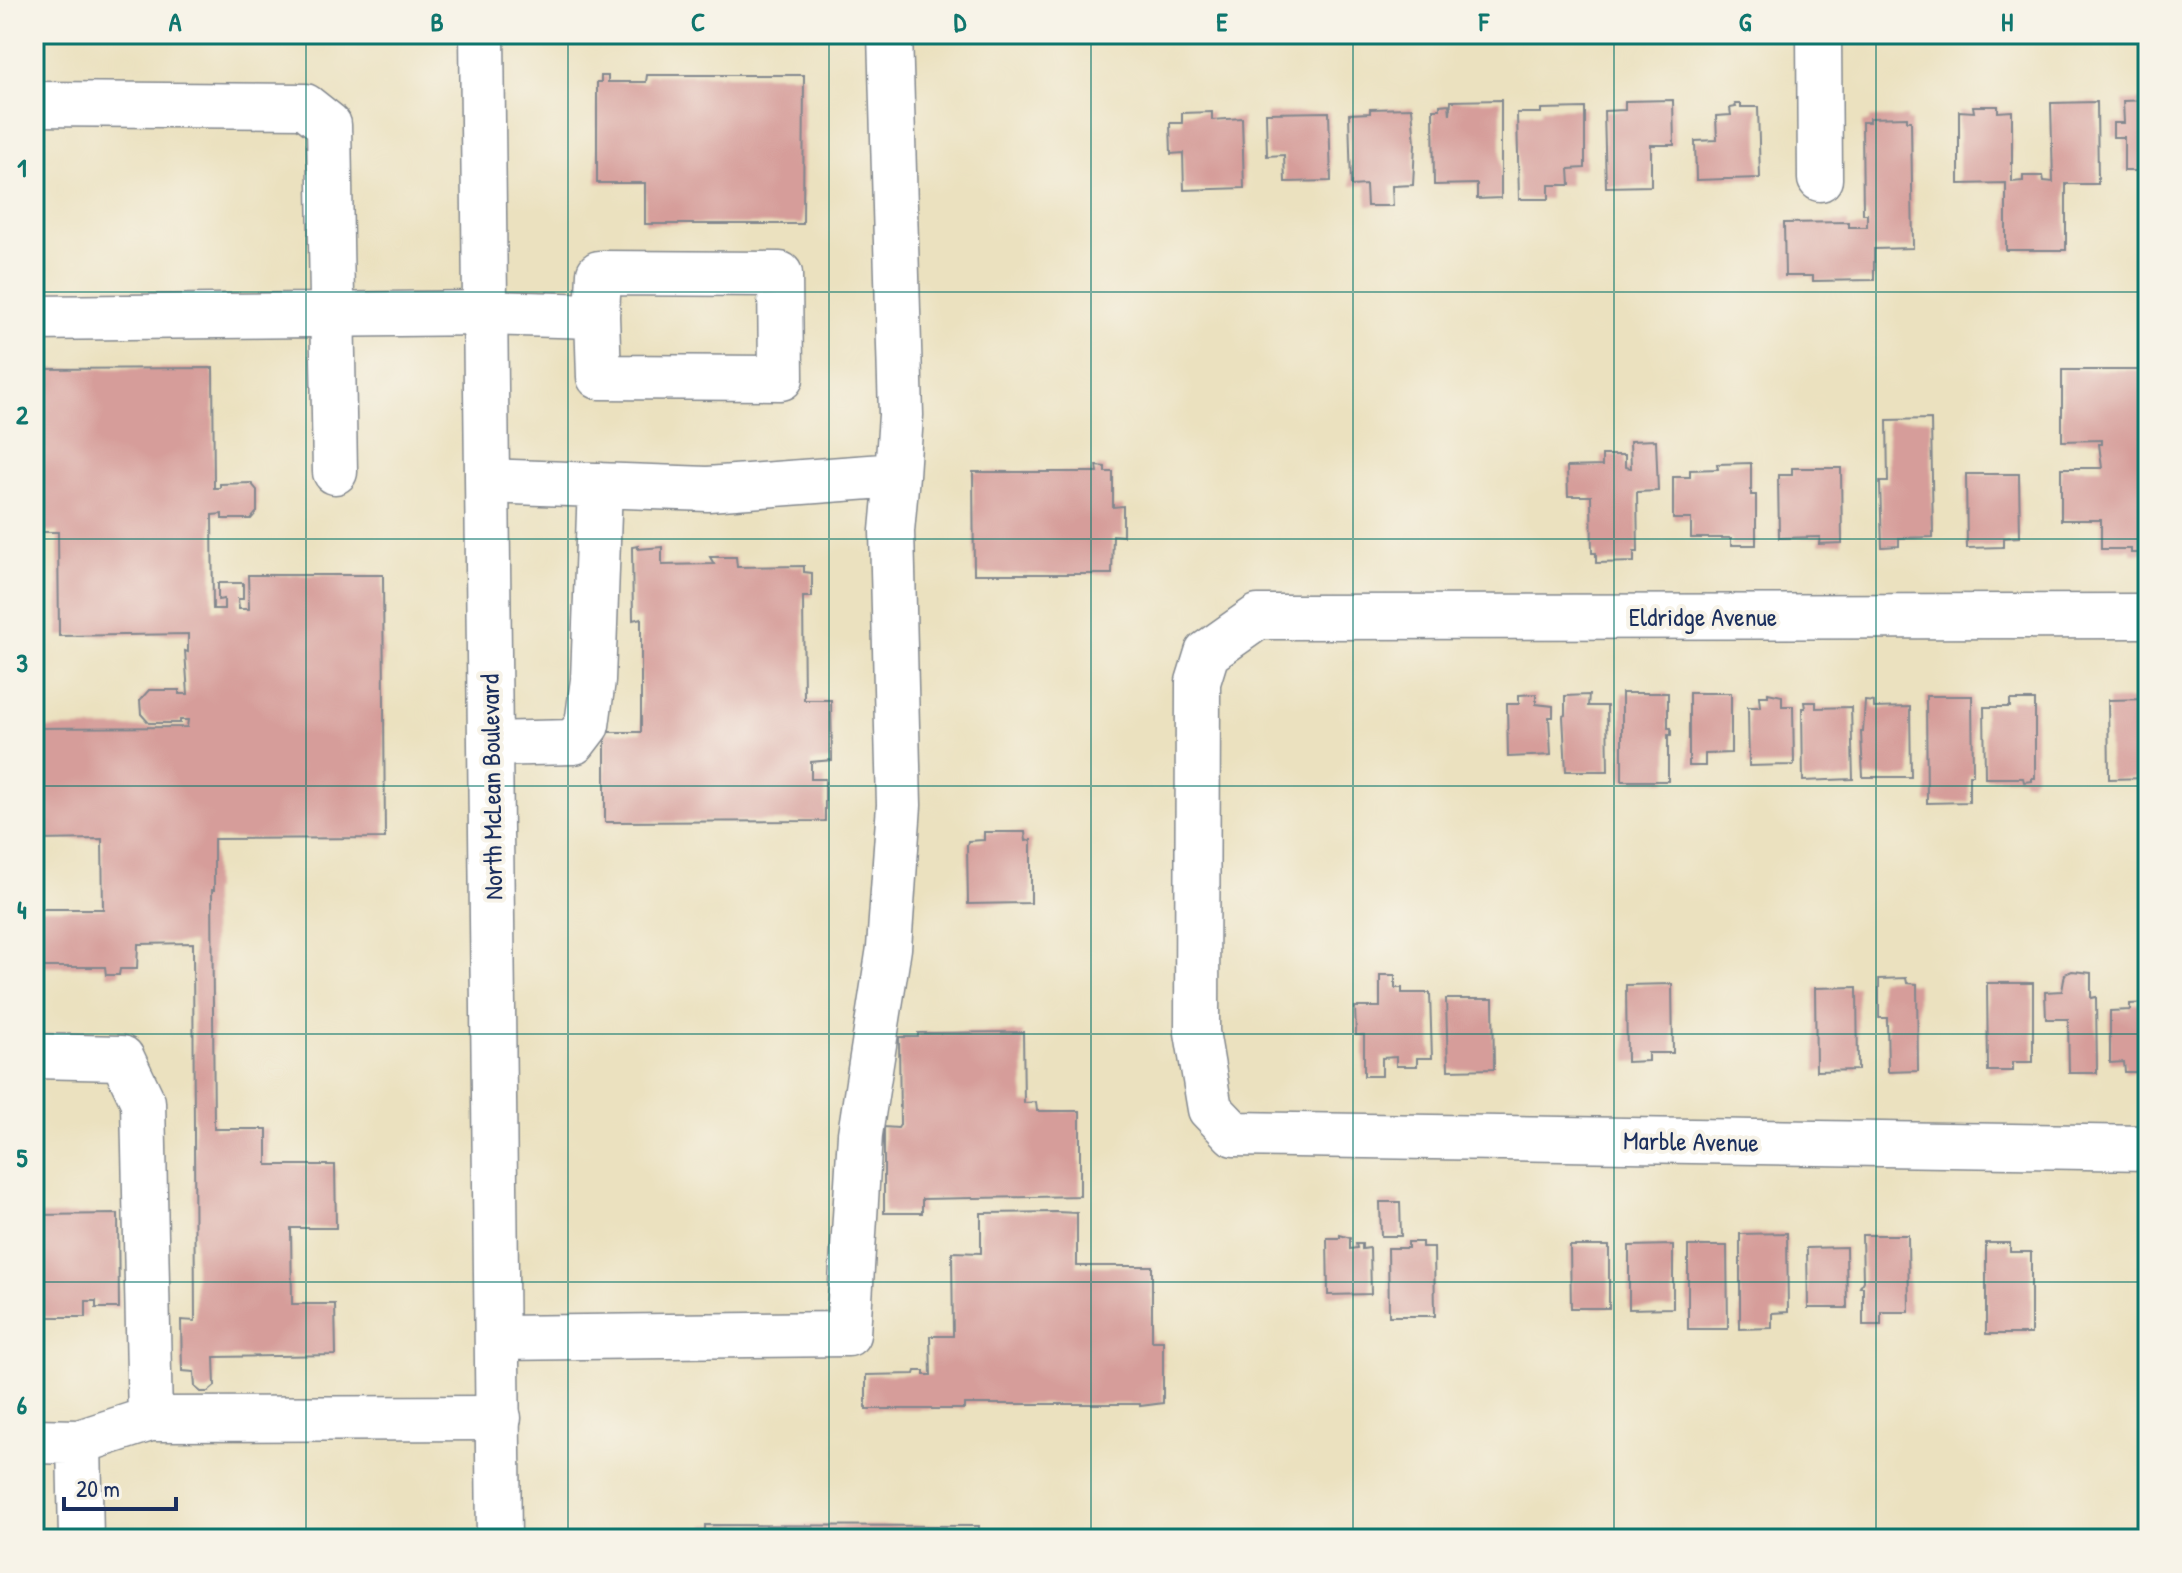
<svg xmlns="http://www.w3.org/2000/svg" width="2182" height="1573" font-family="'Patrick Hand',sans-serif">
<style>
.building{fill:#d69d9a}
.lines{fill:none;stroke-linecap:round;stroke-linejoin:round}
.minor-casing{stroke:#83888e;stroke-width:47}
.major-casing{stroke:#83888e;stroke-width:47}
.minor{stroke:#fff;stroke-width:44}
.major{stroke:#fff;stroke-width:44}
.grid{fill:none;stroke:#0f766e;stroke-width:2;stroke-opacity:0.55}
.labels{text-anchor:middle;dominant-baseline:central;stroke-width:8;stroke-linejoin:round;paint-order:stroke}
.street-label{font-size:26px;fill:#1b2f5e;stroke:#f7f3e8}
.neatline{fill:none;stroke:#0f766e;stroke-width:3}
.grid-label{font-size:26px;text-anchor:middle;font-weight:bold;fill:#0f766e}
</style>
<rect width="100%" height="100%" fill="#f7f3e8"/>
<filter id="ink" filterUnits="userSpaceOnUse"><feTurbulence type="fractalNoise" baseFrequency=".0125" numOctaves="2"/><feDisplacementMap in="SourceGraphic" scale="16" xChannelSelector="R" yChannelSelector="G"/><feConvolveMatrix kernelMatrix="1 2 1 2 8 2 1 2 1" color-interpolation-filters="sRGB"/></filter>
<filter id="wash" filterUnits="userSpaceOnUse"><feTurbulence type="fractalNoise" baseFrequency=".006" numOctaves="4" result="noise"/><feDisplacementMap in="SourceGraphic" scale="32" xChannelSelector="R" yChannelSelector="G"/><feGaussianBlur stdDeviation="1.8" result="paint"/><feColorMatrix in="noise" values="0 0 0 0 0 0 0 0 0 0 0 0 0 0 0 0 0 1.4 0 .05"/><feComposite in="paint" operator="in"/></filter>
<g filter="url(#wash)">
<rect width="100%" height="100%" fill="#ebe1bf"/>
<g id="blocks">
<path class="building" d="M647,75H804L803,224H645V183H597V82H601V76H608V82H646Z
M1501,100V198L1477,199V184L1434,185L1433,109H1440V105L1449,104L1450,115L1451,101Z
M1673,100L1674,145H1651V186L1606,187L1604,111L1625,110V101Z
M2148,100V171H2124V137H2113V123H2124L2123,101Z
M2097,102L2098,184H2066V250H2006V183L1959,184V111L1974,112L1973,106H1998V112L2012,111V182L2023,181V176H2043L2044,181L2053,182L2051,103Z
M1735,104H1741V107H1758L1760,178L1696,180L1695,141L1717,140L1716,116L1731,115L1730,108L1736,107Z
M1412,108L1415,144L1413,185L1392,186L1393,206H1367L1366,185L1351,186L1349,114L1370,113V109Z
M1585,108V168L1569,169L1570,185H1549V199H1519L1517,113H1541V109Z
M1212,112V120L1242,118L1244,188L1184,190L1183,153L1171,154L1170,123H1182V113Z
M1329,112L1331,181L1285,182L1284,155L1267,156L1266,113Z
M1907,117V121H1911L1913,248L1874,249V280L1813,281V276H1785L1784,223L1848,222V227H1867V214H1863L1862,122H1869V118Z
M213,368L214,488H220V484L251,483L257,490V512L251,519H222V514L212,515L213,609H224V599L218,600V583H243V599H238L239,609H249L248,575H383L385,838L214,839V890H212L214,1129H267V1165H335L336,1228H291L292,1304H335L336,1355L214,1357L215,1386L208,1392H201L195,1387L194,1372L182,1371L181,1320L195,1321L193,943L138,944L137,969H120L119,975H106L105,967H34V909H103L102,839L34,840V728L187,727L188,720H180V723H149L141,714L140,700L149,690H179V694H188L185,651L188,652V634L59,636L58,532H34V369Z
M2062,370H2148V549H2144V553H2131V549H2101V520H2061V468H2102L2099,444H2102V440L2062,441Z
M1931,419L1933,537L1899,538V546L1882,547L1880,482H1888L1887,420Z
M1656,440L1658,491L1637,492L1638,552H1634V562L1596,563V553H1592L1591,496H1568L1567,467L1602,466V455H1625V467L1631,468L1630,441Z
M1751,463V495H1756V545H1731V538H1691V519H1673V477H1690V470L1718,469L1717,464Z
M1097,466L1105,467V472H1113V507L1123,506V536L1113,535L1112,574H974L973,472H1098Z
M1792,468H1841L1842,543L1819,544L1820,537L1779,538L1778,475H1792Z
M1966,474H2019L2020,537L2003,538V547L1967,548Z
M638,546V549L662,547V565L714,564L710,557H736L737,567L804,566V572L812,573V597H803L804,700H831L832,760L811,762V779H825V821L605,822V732H641V618L633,620L632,547Z
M1622,693H1668V728H1671V735H1668V781H1622Z
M1689,693H1731V753L1705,754V766H1689Z
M1768,693L1782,696V706H1793L1794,765L1749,766L1748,707H1760L1759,696H1768Z
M1536,694V704L1553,706V717H1549L1551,755L1508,757L1507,704H1519V695Z
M1589,695L1588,706H1607L1608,771H1566L1563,716L1565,715V696Z
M1926,696H1972L1973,775H1969V802L1927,803Z
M2148,699V778L2109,779L2108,700Z
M2010,700H2035V778H2032V781L2024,782L2023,778H1985L1984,707H2010Z
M1865,701L1874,702V708L1910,707L1911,777H1863L1861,732H1863Z
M1804,702H1816V708L1851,707L1853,779L1803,781L1802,708H1805Z
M984,832H1025L1026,841L1031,840V903L968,904L967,845L968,841L984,840Z
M2072,971L2091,973V998L2096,997L2097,1073H2069L2068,1019H2046L2045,992L2062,991L2065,974Z
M1380,975H1395V988H1402V993H1430L1432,1058H1417V1066H1396V1057L1382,1058V1076H1364V1035H1356L1355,1007H1380Z
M1906,978L1907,983L1917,984L1918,1071L1888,1072L1887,1018H1879V979Z
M1987,983H2033V1062H2013V1071H1988Z
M1672,984L1673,1053H1648V1061L1627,1062L1626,985Z
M1857,987L1858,1070L1816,1071L1815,988Z
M1446,999H1493L1494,1069L1448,1070Z
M2147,1003L2148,1072H2125L2124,1062L2110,1063V1011L2130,1010V1004Z
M1023,1032L1024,1103L1036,1102L1037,1111H1080V1196L922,1199V1213H884V1127L898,1128L900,1125L899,1037H918V1033Z
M1380,1202H1400L1401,1236H1381Z
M1056,1212L1077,1213V1266H1152V1341H1163V1403L1140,1406V1404H964V1409H866V1375L915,1374L916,1371H924V1375H931L930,1336H953L952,1252L981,1253V1213Z
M118,1214L119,1308H96V1301H86V1317H34V1215Z
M1787,1233L1788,1312L1772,1313V1328L1740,1329V1234Z
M1340,1235L1350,1238V1249L1357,1248L1356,1244H1362V1249L1370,1248L1371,1294L1328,1295L1327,1238H1340Z
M1862,1235H1908L1909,1312H1881V1325H1863V1287H1860L1863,1281Z
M1408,1242H1422V1247H1434L1435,1316H1389L1388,1248H1408Z
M1986,1243H2010V1252H2031V1334H1986Z
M1673,1245V1308L1629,1309V1246Z
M1570,1246H1609V1308H1571Z
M1688,1246H1727L1728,1329H1688Z
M1846,1247L1847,1308H1808L1807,1248Z
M705,1525L979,1526V1539H705Z"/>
</g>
</g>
<g filter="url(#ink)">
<use href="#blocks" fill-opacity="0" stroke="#83888e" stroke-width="2"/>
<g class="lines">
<g class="minor-casing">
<path id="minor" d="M1819,34L1820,179
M34,104L305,106L329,125L335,472
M34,318L485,313L597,316L599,377L781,378L780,274L599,273L597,316
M488,481L708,489L897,475L901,415L890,34
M2148,616L1258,617L1207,653L1198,682L1197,1032L1210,1109L1234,1134L2148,1148
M491,744L574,742L587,725L593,680L600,485
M34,1056L122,1058L143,1102L150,1419
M498,1338L848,1334L860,1134L889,948L899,805L892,531L897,475
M34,1441L79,1442L150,1419L499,1418
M79,1442L81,1539"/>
</g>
<g class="major-casing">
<path id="major" d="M482,34L499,1539"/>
</g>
<use href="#minor" class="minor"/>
<use href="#major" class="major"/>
</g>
</g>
<path class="grid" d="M306,34V1539M568,34V1539M829,34V1539M1091,34V1539M1353,34V1539M1614,34V1539M1876,34V1539M34,292H2148M34,539H2148M34,786H2148M34,1034H2148M34,1282H2148"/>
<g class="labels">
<g class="street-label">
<text x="1703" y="616">Eldridge Avenue</text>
<text transform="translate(491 787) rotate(-91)">North McLean Boulevard</text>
<text transform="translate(1691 1141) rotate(1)">Marble Avenue</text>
</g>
</g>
<rect width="2182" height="1573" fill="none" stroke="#f7f3e8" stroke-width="88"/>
<path d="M64 1497v12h112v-12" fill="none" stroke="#1b2f5e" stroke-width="4"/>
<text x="76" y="1497" font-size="24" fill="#1b2f5e" stroke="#f7f3e8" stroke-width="6" paint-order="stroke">20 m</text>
<rect x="44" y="44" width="2094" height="1485" class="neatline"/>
<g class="grid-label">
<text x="175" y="31">A</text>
<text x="437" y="31">B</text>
<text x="698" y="31">C</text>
<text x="960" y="31">D</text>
<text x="1222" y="31">E</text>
<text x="1484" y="31">F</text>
<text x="1745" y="31">G</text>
<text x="2007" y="31">H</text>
<text x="22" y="177">1</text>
<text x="22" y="424">2</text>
<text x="22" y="672">3</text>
<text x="22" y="919">4</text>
<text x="22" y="1167">5</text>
<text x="22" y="1414">6</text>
</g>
</svg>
